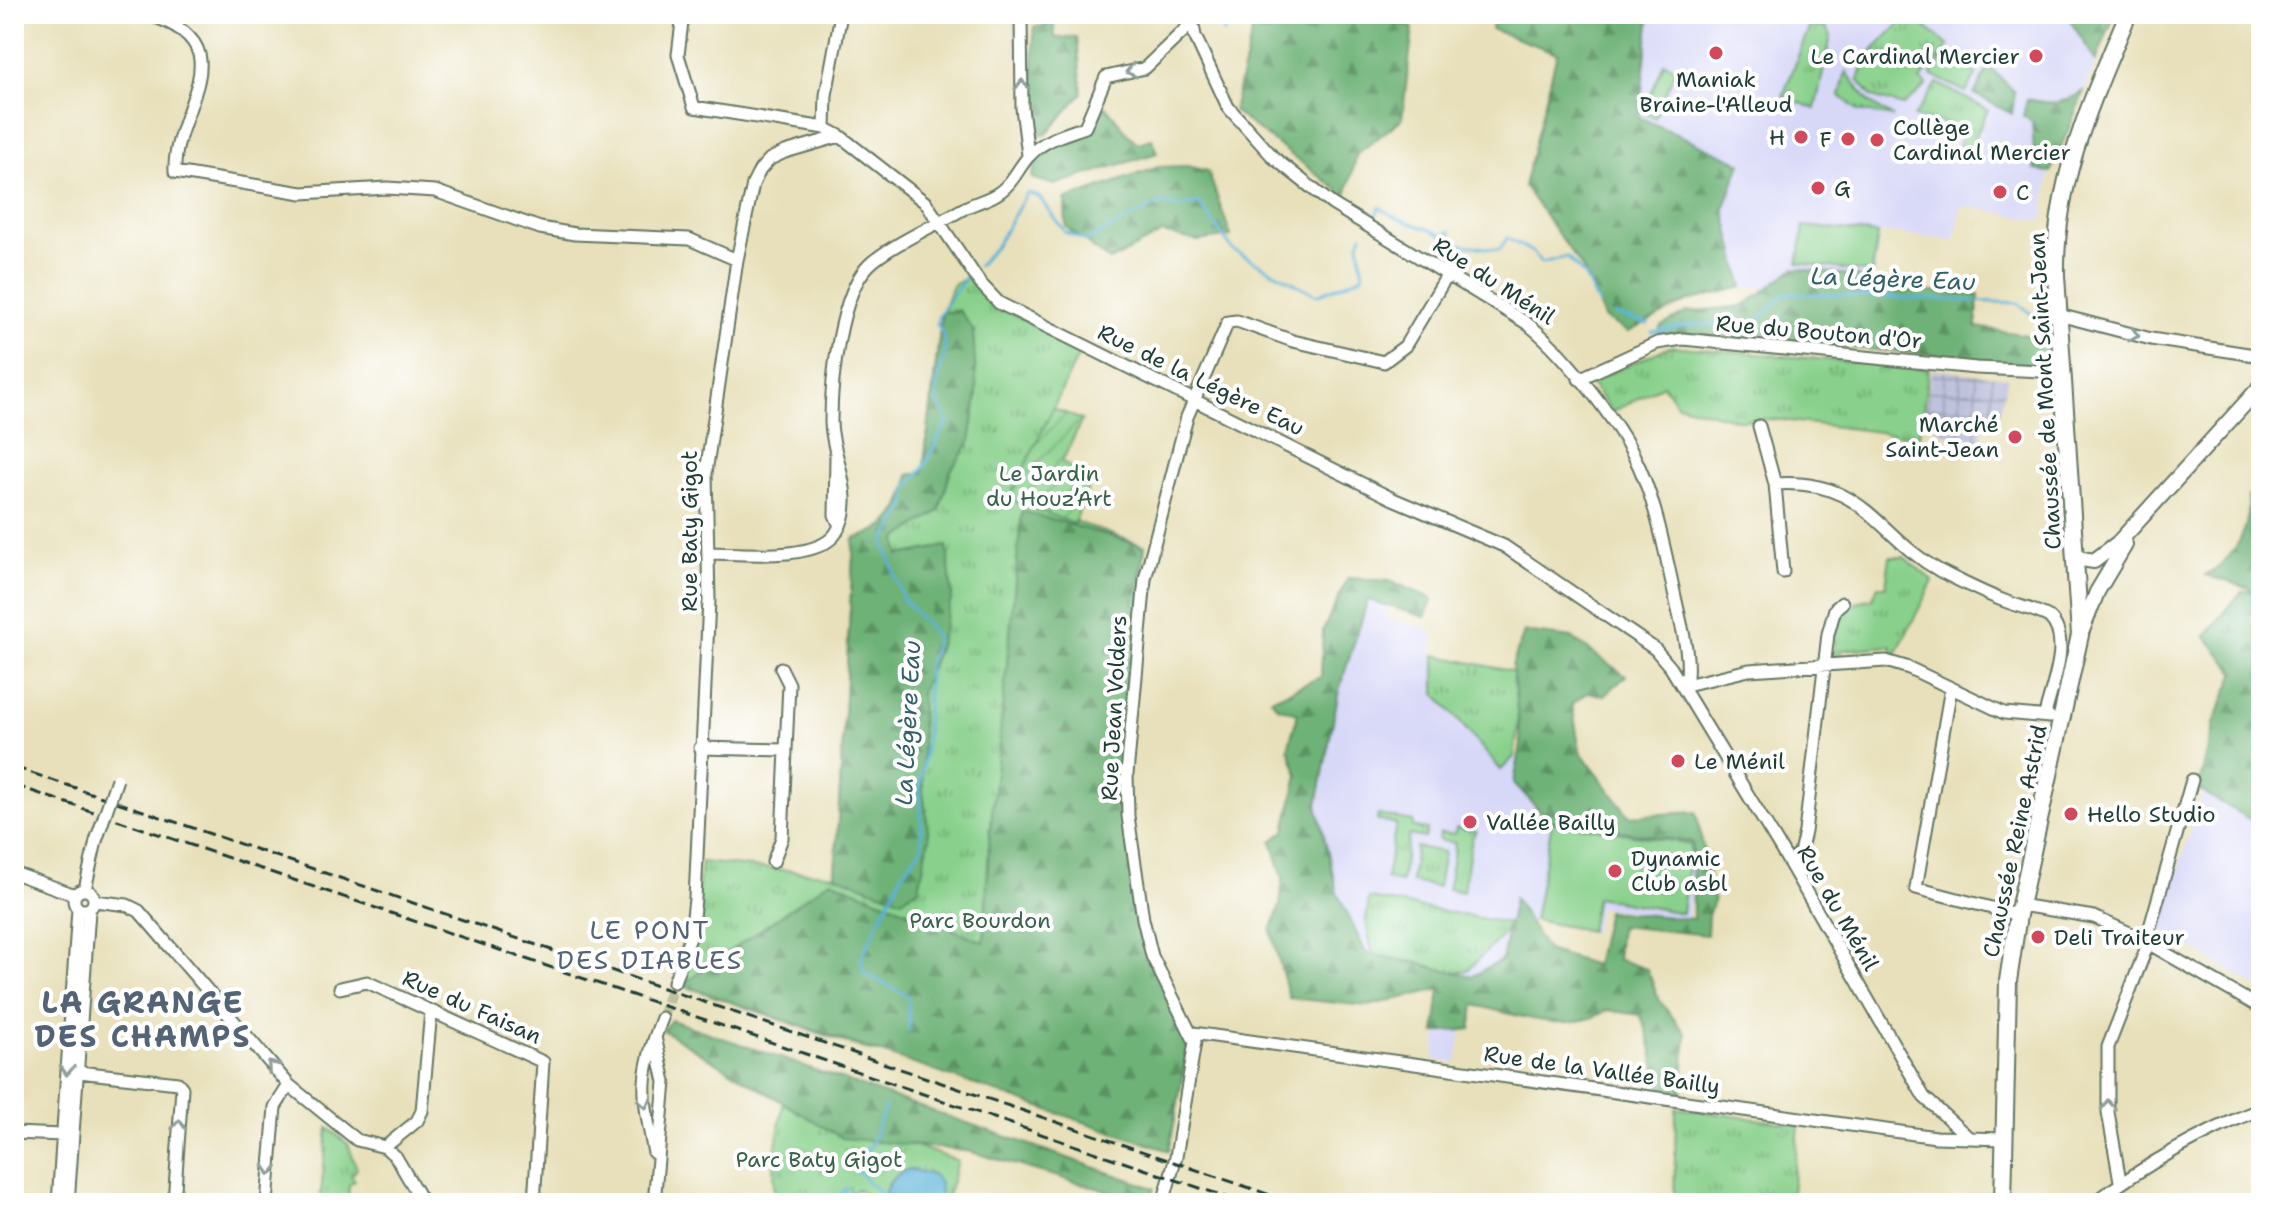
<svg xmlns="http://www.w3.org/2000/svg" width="2275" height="1217" font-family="'Shantell Sans',sans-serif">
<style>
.built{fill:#d7d7f8}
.industrial{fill:url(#industrial-grid)}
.grass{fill:url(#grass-tufts);stroke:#548660;stroke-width:2}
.forest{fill:url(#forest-firs);stroke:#467856;stroke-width:2}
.garden{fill:url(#garden-furrows);stroke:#548660;stroke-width:2}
.pitch{fill:#88d08b;stroke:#548660;stroke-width:2}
.water{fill:#5cb2d8;stroke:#3e7886;stroke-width:2}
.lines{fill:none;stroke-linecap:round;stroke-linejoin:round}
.stream{stroke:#5cb2d8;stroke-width:3}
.minor-tunnel{stroke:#c0bf9f;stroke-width:11;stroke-dasharray:11 5.5;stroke-linecap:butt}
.minor-casing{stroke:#657663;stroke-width:15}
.tertiary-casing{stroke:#657663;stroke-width:18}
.secondary-casing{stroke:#657663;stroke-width:20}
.minor{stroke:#fff;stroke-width:11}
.tertiary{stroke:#fff;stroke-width:14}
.secondary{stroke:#fff;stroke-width:16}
.rail{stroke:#1f3d34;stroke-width:3;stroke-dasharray:12 6;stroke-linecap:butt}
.minor-bridge-casing{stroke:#657663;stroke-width:15;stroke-linecap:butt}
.minor-bridge{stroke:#fff;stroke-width:11}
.oneway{stroke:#8f9e9a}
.poi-dot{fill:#d1495b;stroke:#fff;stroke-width:3}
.labels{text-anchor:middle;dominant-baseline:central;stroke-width:8;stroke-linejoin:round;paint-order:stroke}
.poi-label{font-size:22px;fill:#1f3d34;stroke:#fff;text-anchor:start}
.street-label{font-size:22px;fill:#1f3d34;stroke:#fff}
.park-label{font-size:22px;fill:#39624a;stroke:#fff}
.water-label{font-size:24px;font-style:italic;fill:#316065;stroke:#fff}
.quarter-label{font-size:26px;letter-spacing:2px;fill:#546476;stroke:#fff}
.district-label{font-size:30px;font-weight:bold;letter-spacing:2px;fill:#546476;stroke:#fff}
</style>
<defs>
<pattern id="industrial-grid" width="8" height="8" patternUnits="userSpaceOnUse" patternTransform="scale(2)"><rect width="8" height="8" fill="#bfc2dd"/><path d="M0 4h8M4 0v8" fill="none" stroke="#9b9fb4"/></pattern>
<pattern id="grass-tufts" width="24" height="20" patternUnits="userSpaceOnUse" patternTransform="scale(2)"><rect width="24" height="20" fill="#88d08b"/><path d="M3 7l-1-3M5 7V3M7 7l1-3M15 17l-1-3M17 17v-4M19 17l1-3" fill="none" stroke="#6faa72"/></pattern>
<pattern id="forest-firs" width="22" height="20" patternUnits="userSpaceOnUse" patternTransform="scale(2)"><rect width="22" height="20" fill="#6eb277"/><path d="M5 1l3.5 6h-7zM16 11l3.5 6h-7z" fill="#5a9262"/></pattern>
<pattern id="garden-furrows" width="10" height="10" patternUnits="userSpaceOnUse" patternTransform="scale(2)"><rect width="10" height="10" fill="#88d08b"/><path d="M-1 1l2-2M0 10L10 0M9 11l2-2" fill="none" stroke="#6faa72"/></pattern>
</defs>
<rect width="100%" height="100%" fill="#fff"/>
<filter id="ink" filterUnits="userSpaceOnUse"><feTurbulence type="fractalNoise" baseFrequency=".0125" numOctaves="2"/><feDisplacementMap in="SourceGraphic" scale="16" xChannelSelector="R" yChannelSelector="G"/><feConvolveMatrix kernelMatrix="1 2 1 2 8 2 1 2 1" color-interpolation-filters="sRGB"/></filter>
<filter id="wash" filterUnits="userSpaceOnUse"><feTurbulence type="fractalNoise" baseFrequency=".006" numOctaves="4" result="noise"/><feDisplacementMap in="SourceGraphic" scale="32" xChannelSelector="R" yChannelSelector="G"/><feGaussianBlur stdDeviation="1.8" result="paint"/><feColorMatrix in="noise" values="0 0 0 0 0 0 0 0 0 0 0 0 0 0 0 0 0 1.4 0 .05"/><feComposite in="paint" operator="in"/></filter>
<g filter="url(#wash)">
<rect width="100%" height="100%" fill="#e8e0ba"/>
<path class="built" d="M1650,14H2116L2050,171L2043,221L1961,205L1955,240L1880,232L1872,287H1743L1724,209L1639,117Z
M1356,599L1387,606L1386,619L1425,627L1435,639L1432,648L1435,655L1525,674L1514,756L1558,765L1552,807L1698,836L1688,919L1599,907L1593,933L1532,921L1524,948L1468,986L1457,1063L1434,1060L1444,991L1292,977L1318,803Z
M2261,612V989L2160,929L2250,636Z"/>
<path class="industrial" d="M1932,369L2008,378L2000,412L1985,421L1981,433L1986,452L1922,423Z"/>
<path class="grass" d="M1909,14L1949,46L1920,80L1927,85L1903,106L1872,97L1858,80L1865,59Z
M1810,25L1826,28L1831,36L1815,109L1783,96Z
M1846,71L1869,102L1893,117L1859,111L1840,96Z
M1937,83L1988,110L1966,157L1958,156L1962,127L1914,117Z
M968,277L993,302L1080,352L1010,499L1145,546L1119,808L1133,901L1188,1045L1169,1151L926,1062L867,1050L682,985L695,930L701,862L835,875L854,539C890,529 904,512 909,475L923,473L942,313L952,286Z
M1671,346L1929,369L1919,437L1773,419L1738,420L1677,404L1663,385L1612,412L1590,382Z
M1890,557H1904L1933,581L1896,654L1893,655L1891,646L1842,650V659L1835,660C1831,634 1843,600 1872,599L1878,586H1886Z
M1435,655L1525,674L1514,757L1501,770L1435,693Z
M1378,815L1413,821V827L1427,830L1425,838L1409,835L1401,882L1386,879L1396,824L1377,820Z
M1456,828L1477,831L1472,838L1463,892L1448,889L1455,843L1439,840L1440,833L1454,834Z
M1416,847L1444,852L1438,887L1411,882Z
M1369,898L1507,923L1505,933L1468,970L1451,973L1414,961L1373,959L1366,921Z
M784,1099L958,1161L945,1203H875L858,1189L835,1203H774V1158Z
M1676,1108L1799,1125L1791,1203H1674Z
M328,1128L348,1144L357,1169L351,1176L355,1181L349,1185L348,1203H320Z"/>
<path class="forest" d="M1388,14V19L1413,28L1402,119L1357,154L1346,196L1233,111L1254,24L1198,15Z
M1494,14H1650L1639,117L1741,163L1724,209L1743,287L1688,301L1628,332L1604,318L1583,269L1524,186L1557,53L1491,29Z
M2066,14H2115L2096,61Z
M1054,24L1055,38L1077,37L1082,93L1047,134L1032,137L1034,27Z
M1989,66L2015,92L2012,114L1974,94Z
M2084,91L2051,172L2035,170L2032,122L2023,116L2027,99C2051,105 2063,104 2084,91Z
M1105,106C1118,119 1124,133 1138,143L1152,139L1157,153L1054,185L1032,178L1037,155L1094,126Z
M1188,166L1208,171L1231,236L1198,241L1162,233L1110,261L1066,227L1065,200L1158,167Z
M1794,268L1857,276L1871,288L1979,295L1976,327L2046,338L2045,365L1949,360V356L1676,334L1658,339L1660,327L1687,312L1744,306Z
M959,310L973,330L977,395L970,443L951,470L939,511L897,539L899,555L947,546L952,596L938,649L921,691L923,790L929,838L919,888L902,900L835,875L854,539C890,529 904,512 909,475L923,473L942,313Z
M2261,490V826L2198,789L2214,723L2235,672L2205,636L2242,591H2259L2205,575C2234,560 2252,528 2248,496Z
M1022,511L1145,546L1132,612L1120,784L1139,928L1188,1045L1169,1151L682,985L831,880L984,942L989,843Z
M1348,578L1391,581L1433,599L1425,617L1368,600L1339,690L1317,805L1337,892L1366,953L1473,976L1502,960L1514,898L1547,950L1595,965L1607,911L1693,919L1692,842L1548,820L1514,783L1521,744L1512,666L1524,632L1572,638L1626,676L1604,696L1589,692L1572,704L1580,751L1629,816L1696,812L1714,900L1708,915L1707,935L1620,926L1617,959L1647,969L1660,1001L1686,1034L1682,1099L1663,1097C1653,1069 1654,1041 1640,1015L1607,1010C1568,1036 1516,1014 1474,1005L1471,1029L1435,1033L1440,989L1368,1006L1289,998L1271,931L1280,905L1283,878L1272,841L1285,831L1298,775L1288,748L1298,713L1277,707L1271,699L1321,677L1323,630Z
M671,1020L1154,1188L1149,1203L968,1151L842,1138L663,1030Z"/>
<path class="garden" d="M1053,408L1082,420L1062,462L1092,479L1074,524L1009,499Z"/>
<path class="pitch" d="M1943,55L1977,74L1966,92L1931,75Z
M1664,63L1677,68L1655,118L1643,112Z
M1804,226L1878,234L1872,273L1798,263Z
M1552,822L1691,844L1682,913L1596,897L1590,931L1534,920Z"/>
<path class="water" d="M909,1169L933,1175L940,1183L939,1203H893L884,1197C886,1183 896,1174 909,1169Z"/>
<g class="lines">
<path class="stream" d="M1224,33L1225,14
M1374,218L1380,207C1397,222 1422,225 1442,235L1450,231L1453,243L1499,250L1507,238L1534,253L1541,263L1567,257L1584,275L1599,305
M978,266L996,246L1027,193L1039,197L1065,232L1086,241L1160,203L1179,207L1199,203L1233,250L1317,295L1363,276L1359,243L1362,235
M1615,315L1648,324
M1652,332L1690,325H1754L1785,293L2018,303L2042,323
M909,1031L908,996L864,973L861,958L902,874L922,847L920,785L926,744L928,666L935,646V634L903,599L884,542L905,508L908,485L922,470L948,420C945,412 938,405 937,398C932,370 957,350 937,324L939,315L967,275
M852,1166L884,1197
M847,1170L870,1147L885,1107
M832,1203L847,1188"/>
</g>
</g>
<g filter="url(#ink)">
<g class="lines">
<path class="minor-tunnel" d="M662,1018L674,982"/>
<g class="minor-casing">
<path id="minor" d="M146,14C250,45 172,108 175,172L302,193L387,188L435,191L540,228L575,234L689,239L737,260
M683,14L678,55L694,107L825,128L840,136L926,203L980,283L999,303L1393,499L1504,546L1655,649L1671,668L1790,864L1924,1097L1967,1136
M1021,14L1022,108L1028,155
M1191,14L1195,36L1228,107L1274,158L1332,204L1525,322C1559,347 1613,415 1633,454C1656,498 1665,553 1676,601C1682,629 1691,657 1686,685
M825,128L826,95L841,14
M2059,315L2151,339L2261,356
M1579,379L1657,343L1683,339L1976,368L2062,372
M1759,426L1775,484L1783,572
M836,455L835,515L840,526
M1775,484C1865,478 1876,535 1940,571C1960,581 1981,592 2002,600C2017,606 2034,609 2049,617C2073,639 2051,687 2045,715
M709,553C740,553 817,562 836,533C859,498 831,457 831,421C831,381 840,293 869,265C887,247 939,223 963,209C975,202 990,200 1001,191C1015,181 1019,165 1031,154C1045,139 1066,134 1085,127L1106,77L1145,68L1191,24
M1951,688L1916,888L2018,915
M1686,691V685L1749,670L1886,661L1909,668L2004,713L2050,717
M700,748L786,750
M773,862L782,838L789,684L781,668
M1790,864L1800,853L1805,832L1828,634L1835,609L1842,603
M14,873L75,895
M85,889L96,841
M74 900a10 10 0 1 1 20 0a10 10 0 1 1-20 0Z
M95,901L127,905L139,911L289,1085L357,1140L385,1147L396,1157L423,1203
M2020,905L2094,917L2141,938
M2148,934L2192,780
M2153,946L2261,1008
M674,982L691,935L695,899L709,600L706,473L737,260L753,184L760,170L770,159L785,152L840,136
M340,988L367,982L543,1062L534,1203
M1193,1033L1936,1137L2004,1139
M79,1072L178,1083L182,1088L174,1203
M14,1133L62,1135
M385,1147L417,1121L422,1111L431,1011
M654,1153C642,1092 639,1078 662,1018
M2120,1181L2108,1112V1047L2146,949
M2110,1191L2120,1203
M58,1203L78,909
M68,1203L89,911
M267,1203L275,1107L289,1085
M654,1203L665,1082L655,1037
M1163,1203L1176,1157L1195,1042L1152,956L1143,919L1128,816L1127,774L1145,579L1187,417L1228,322L1237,321L1293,341L1384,362L1405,346L1448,274
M2094,1203C2147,1163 2200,1133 2261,1109"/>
</g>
<g class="tertiary-casing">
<path id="tertiary" d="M2076,558L2094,561L2118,543L2261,386
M2081,633L2097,592L2125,545"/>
</g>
<g class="secondary-casing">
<path id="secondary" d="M2003,1203L2008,981L2018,915L2080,635L2056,276C2054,181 2092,100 2128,14"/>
</g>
<use href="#minor" class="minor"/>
<use href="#tertiary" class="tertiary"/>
<use href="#secondary" class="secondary"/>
<path class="rail" d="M14,767L1294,1203
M14,785L1244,1203"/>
<g class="minor-bridge-casing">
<path id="minor-bridge" d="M96,841L117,779"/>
</g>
<use href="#minor-bridge" class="minor-bridge"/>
</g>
<defs><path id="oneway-chevron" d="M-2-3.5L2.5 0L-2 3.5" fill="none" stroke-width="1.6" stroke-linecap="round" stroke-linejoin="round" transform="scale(2)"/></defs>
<g class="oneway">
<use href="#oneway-chevron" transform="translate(1131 71) rotate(167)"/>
<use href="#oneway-chevron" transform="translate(1022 85) rotate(-90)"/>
<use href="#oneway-chevron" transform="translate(2134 335) rotate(15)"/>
<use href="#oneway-chevron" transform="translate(272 1066) rotate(-130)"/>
<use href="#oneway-chevron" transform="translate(67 1070) rotate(94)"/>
<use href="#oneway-chevron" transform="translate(645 1103) rotate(81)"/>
<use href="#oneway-chevron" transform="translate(2108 1105) rotate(-94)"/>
<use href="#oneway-chevron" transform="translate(179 1125) rotate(-86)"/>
<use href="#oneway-chevron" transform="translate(270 1170) rotate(94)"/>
</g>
</g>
<g class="poi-dot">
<circle cx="1716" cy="53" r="8"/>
<circle cx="2036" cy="56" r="8"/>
<circle cx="1801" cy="137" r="8"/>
<circle cx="1848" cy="139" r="8"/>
<circle cx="1877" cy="140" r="8"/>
<circle cx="1818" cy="188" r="8"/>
<circle cx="2000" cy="192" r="8"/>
<circle cx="2015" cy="437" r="8"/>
<circle cx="1678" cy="761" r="8"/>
<circle cx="2071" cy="814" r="8"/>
<circle cx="1470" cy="822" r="8"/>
<circle cx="1615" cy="871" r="8"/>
<circle cx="2038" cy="937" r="8"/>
</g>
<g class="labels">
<g class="poi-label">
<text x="2020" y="56" text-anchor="end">Le Cardinal Mercier</text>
<text x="1716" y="79" text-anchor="middle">Maniak<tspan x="1716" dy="25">Braine-l'Alleud</tspan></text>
<text x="1893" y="127">Collège<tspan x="1893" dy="25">Cardinal Mercier</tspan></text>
<text x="1785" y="137" text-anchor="end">H</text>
<text x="1832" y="139" text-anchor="end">F</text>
<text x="1834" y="188">G</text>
<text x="2016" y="192">C</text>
<text x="1999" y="424" text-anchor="end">Marché<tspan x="1999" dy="25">Saint-Jean</tspan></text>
<text x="1694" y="761">Le Ménil</text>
<text x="2087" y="814">Hello Studio</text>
<text x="1486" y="822">Vallée Bailly</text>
<text x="1631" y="858">Dynamic<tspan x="1631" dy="25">Club asbl</tspan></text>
<text x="2054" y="937">Deli Traiteur</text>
</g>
<g class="street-label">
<text transform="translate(1494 281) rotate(33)">Rue du Ménil</text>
<text transform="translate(1819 332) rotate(5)">Rue du Bouton d'Or</text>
<text transform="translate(1201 380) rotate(26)">Rue de la Légère Eau</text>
<text transform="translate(2045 391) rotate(-93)">Chaussée de Mont Saint-Jean</text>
<text transform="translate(689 531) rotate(-90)">Rue Baty Gigot</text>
<text transform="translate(1114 708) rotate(-87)">Rue Jean Volders</text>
<text transform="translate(2015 841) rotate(-78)">Chaussée Reine Astrid</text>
<text transform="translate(1838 908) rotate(60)">Rue du Ménil</text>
<text transform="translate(472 1007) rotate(24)">Rue du Faisan</text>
<text transform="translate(1602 1070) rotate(8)">Rue de la Vallée Bailly</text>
</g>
<g class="park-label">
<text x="1049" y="473">Le Jardin<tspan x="1049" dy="25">du Houz’Art</tspan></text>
<text x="980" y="920">Parc Bourdon</text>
<text x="819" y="1159">Parc Baty Gigot</text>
</g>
<g class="water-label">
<text transform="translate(1893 279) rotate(2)">La Légère Eau</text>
<text transform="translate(908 723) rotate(-87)">La Légère Eau</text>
</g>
<g class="quarter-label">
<text x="650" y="929">LE PONT<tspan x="650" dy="30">DES DIABLES</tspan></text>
</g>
<g class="district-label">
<text x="143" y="1002">LA GRANGE<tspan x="143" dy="34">DES CHAMPS</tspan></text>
</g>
</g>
<rect width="2275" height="1217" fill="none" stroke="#fff" stroke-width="48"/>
</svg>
